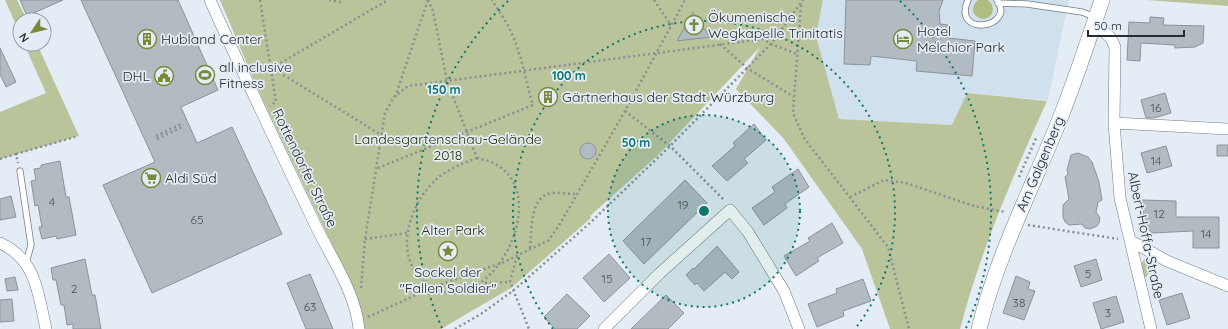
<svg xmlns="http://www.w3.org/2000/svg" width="1228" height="329" font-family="Quicksand,sans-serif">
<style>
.built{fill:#d1e0ed}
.green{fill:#bac49b}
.water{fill:#afbd80}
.building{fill:#b2bbc2;stroke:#8b939a}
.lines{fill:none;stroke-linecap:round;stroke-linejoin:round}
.lane-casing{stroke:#737b82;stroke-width:7}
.street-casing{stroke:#737b82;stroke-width:12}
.secondary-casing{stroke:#737b82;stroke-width:16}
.path{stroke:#888e94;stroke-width:2.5;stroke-dasharray:2 3;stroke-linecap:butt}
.lane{stroke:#fff;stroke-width:5.5}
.street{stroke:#fff;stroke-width:11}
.secondary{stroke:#fff;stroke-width:15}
.ring{fill:none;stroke:#0f766e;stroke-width:2;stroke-dasharray:2 4}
.labels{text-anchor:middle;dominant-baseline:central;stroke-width:3.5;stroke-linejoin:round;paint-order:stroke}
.number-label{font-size:12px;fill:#4a4f53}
.poi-label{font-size:14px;fill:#282b2e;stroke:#e4edf5;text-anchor:start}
.park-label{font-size:14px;fill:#283001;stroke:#e4edf5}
.street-label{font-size:14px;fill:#282b2e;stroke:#e4edf5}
.centre{fill:#0f766e;stroke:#e4edf5;stroke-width:2}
.ring-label{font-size:12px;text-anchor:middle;font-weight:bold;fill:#0f766e;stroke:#e4edf5;stroke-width:3.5;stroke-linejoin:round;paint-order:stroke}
</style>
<rect width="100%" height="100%" fill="#e4edf5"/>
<path class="built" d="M823,0H1069L1048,100L967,93L953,125L839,119L816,36Z"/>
<path class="green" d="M5,0H17L27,20H20V34Z
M220,0H823L816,36L839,119L952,125L967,93L1047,101C1013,176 981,249 960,329H890L862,249L784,139L736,89L760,47L658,155L590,216L591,218L511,288L441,329H364L334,249L256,85Z
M1147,0H1228V6Z
M24,44H37L79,136L0,159V112L46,93Z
M1144,259H1147L1156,266L1145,278L1141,265Z"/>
<path class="water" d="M973 9a10 10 0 1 1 20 0a10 10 0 1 1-20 0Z"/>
<path class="building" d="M20,0H63L27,16Z
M81,0H178L218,90L181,107L197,143L232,127L282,234L152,293L103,185L155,162Z
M846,0H943L939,11L940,24L948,25V38L975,41L972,76L916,71L917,61L871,56L870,65L844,64Z
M693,12L710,37L677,41Z
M1150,17L1164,18L1163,25L1204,26L1203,43L1195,47L1175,48V45L1141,43L1140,61L1127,60L1129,22L1150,23Z
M0,48L16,82L6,87L0,74Z
M1165,93L1171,113L1154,118H1146L1141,100Z
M754,124L766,140L744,159L748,163L727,181L712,166L735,146L733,143Z
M580 151a8 8 0 1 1 16 0a8 8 0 1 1-16 0Z
M1217,145H1228V156H1217Z
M1166,146L1172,166L1147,173L1141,153Z
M1078,153L1088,157L1092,162L1099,182L1102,200L1098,202L1096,212L1100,218L1099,223L1097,226L1090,229L1085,228L1082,224L1069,225L1065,222L1063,217V205L1069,199L1065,177L1068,174L1067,170L1071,155Z
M60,161L66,197H69L76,235L57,239L56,236L42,239L39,227H42L38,205L35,206L31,181L36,180L34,169L41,168V165Z
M798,169L809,187L785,204L787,208L764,225L752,208L775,192L772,187Z
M685,180L707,203L644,264L623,241Z
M11,196L16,217L0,220V199Z
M1142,200L1176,201V217H1219V248H1193V231L1152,233L1144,224Z
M832,223L843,243L817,258L819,261L796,276L784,256L810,241L808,238Z
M717,246L739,272L732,279L725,272L704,291L697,283L695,285L686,275L693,268L694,269Z
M609,254L630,278L604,302L583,278Z
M85,259L92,295H95L101,329H73V324L67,325L64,305H61L56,280H53L51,268Z
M1096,259L1102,280L1081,287L1074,266Z
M310,274L333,329H306L287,283Z
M1016,276L1030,282L1028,289L1035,291L1024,320L1003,313Z
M15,277L18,290L7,291L5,279Z
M863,279L871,301L843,311L844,316L817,327L808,304L837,293L836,289Z
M1182,293L1190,318L1167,325L1159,300Z
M567,294L590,316L577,329H555L544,317Z
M666,295L684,313L668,329H631Z
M1116,296L1124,322L1101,329L1093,303Z
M12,299L14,321L0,322V300Z"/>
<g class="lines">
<g class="lane-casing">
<path id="lane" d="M968,0C951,38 1017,28 997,0
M998,3L1027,4L1082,12L1095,17
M20,171L31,245L26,263"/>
</g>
<g class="street-casing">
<path id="street" d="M210,0C243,74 278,147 313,220C329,255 355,290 359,329
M1095,24L1111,38L1115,47L1114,123L1120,198L1151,329
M1114,123L1228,129
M1131,241L1167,261L1228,286
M0,243C37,260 38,294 46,329
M604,329L660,273L730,210L748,232L784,291L799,329"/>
</g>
<g class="secondary-casing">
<path id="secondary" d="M979,329C996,260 1028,196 1055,131C1073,88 1087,44 1102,0"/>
</g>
<path class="path" d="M260,0L276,102L270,106
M329,0L340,2L343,0
M428,0L433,11L447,81L477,158
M654,0L671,25
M801,5L793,113L804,138L888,247L909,329
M720,44L747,68L794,97
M395,97L428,0
M625,111L670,146L725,201
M156,136L183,123
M383,136L272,68L388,0
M157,139L184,126
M16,154L75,137
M477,158C483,160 492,161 497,165C556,200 484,329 425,283C392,255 409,202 439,177C451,168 463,163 477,158Z
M0,159L16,154L18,163
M378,168L533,105C525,80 522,53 510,30C505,19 498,10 492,0
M1019,177L1037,136
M850,197L884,180L906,183L974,206L1005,212
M1028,225L1118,239
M365,239L407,233
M530,248C532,232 529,197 551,193C559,192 569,194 577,194
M517,256L510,282L529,329
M485,283L510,282
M361,288L365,239L385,113L394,97L408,86L763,39L771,44L797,54
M368,317L431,288L504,262L549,240L561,222L625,111L685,0
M455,329L481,314L514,290L590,223L670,146L771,44L803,0"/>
<use href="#lane" class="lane"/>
<use href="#street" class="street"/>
<use href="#secondary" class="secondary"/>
</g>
<circle cx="704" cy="211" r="96" fill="#0f766e" fill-opacity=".12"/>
<g class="ring">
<circle cx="704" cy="211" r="96"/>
<path d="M553 329A191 191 0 1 1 855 329"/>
<path d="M442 328A287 287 0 0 1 508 1M900 1A287 287 0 0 1 966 328"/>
</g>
<defs>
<g id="church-ring" transform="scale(1)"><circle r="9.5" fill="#e4edf5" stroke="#798938" stroke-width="1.5"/><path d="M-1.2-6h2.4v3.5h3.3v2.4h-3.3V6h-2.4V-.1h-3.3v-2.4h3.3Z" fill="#798938"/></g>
<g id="building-ring" transform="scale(1)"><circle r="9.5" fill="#e4edf5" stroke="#798938" stroke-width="1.5"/><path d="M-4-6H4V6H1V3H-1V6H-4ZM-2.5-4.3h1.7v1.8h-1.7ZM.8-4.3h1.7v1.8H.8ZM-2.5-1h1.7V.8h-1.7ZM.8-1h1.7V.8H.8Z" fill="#798938"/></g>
<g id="hotel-ring" transform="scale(1)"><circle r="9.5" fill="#e4edf5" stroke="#798938" stroke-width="1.5"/><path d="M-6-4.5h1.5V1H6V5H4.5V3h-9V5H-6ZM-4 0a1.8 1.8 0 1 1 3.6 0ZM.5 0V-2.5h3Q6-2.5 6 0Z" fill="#798938"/></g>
<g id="stadium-ring" transform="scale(1)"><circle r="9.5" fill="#e4edf5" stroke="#798938" stroke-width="1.5"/><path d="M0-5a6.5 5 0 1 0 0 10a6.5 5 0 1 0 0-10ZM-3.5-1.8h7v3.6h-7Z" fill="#798938"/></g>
<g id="civic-ring" transform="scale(1)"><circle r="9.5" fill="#e4edf5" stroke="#798938" stroke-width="1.5"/><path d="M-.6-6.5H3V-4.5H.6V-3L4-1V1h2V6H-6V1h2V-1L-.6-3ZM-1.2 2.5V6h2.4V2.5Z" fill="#798938"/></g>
<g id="supermarket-ring" transform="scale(1)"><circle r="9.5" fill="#e4edf5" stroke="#798938" stroke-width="1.5"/><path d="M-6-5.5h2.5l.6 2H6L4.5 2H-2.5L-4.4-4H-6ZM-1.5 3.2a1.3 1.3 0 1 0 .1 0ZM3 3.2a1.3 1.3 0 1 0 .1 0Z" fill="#798938"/></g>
<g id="sight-ring" transform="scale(1)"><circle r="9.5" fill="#e4edf5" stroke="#798938" stroke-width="1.5"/><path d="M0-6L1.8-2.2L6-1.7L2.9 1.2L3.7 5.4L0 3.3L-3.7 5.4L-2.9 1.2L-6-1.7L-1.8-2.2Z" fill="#798938"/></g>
</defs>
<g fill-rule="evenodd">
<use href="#church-ring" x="694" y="25"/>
<use href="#building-ring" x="147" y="39"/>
<use href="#hotel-ring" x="903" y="39"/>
<use href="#stadium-ring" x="205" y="75"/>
<use href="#civic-ring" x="164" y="76"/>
<use href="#building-ring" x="548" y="97"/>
<use href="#supermarket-ring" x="151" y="178"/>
<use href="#sight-ring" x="448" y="251"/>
</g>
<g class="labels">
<g class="number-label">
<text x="1156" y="107">16</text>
<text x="1156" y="160">14</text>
<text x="52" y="201">4</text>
<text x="683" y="204">19</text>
<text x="1159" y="213">12</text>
<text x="197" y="219">65</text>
<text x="1206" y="233">14</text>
<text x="646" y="241">17</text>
<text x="1088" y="273">5</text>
<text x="607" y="278">15</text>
<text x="74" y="288">2</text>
<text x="1019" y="302">38</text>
<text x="310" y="306">63</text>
<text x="1108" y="312">3</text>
</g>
<g class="poi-label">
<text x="708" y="17">Ökumenische<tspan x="708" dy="16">Wegkapelle Trinitatis</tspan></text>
<text x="917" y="31">Hotel<tspan x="917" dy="16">Melchior Park</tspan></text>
<text x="161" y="39">Hubland Center</text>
<text x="219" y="67">all inclusive<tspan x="219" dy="16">Fitness</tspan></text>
<text x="150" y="76" text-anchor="end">DHL</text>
<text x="562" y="97">Gärtnerhaus der Stadt Würzburg</text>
<text x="165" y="178">Aldi Süd</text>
<text x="448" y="272" text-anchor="middle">Sockel der<tspan x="448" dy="16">"Fallen Soldier"</tspan></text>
</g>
<g class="park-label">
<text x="448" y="139">Landesgartenschau-Gelände<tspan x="448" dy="16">2018</tspan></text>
<text x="453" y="230">Alter Park</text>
</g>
<g class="street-label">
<text transform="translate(1040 164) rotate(-67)">Am Galgenberg</text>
<text transform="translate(305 168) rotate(64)">Rottendorfer Straße</text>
<text transform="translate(1146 235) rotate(78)">Albert-Hoffa-Straße</text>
</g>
</g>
<circle cx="704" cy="211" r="6" class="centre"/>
<g class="ring-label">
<text x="569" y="80">100 m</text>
<text x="444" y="94">150 m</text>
<text x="636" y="147">50 m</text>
</g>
<g transform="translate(32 32) rotate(235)"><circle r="19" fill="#e4edf5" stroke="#999fa5"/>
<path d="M0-3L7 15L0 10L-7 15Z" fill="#798938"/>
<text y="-6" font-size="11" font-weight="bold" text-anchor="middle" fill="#282b2e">N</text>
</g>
<path d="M1088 30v6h96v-6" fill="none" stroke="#282b2e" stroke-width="2"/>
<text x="1094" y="30" font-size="12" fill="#282b2e" stroke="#e4edf5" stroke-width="3" paint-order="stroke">50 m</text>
</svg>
